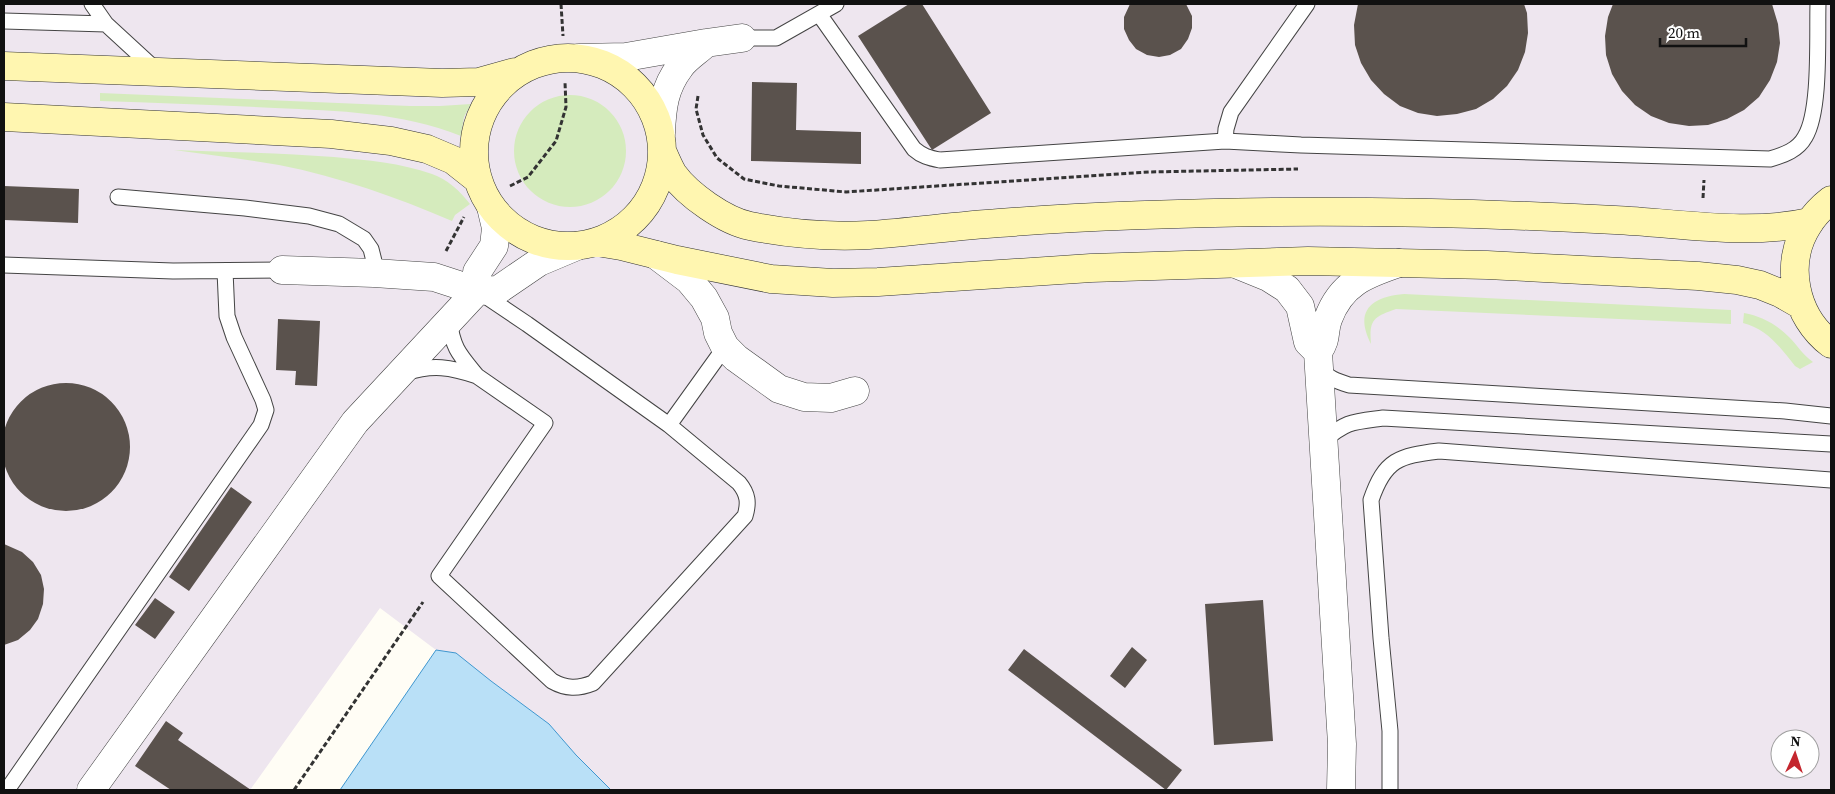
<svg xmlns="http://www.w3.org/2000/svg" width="1835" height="794" font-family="'Source Serif 4',serif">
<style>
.industrial{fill:#eee6ef;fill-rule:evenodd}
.green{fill:#d5ebbd}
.water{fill:#b9e0f7;stroke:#3f96cf}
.building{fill:#5a524d}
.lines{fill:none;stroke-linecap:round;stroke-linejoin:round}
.service-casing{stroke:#444;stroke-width:17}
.minor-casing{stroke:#444;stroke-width:29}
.secondary-casing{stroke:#333;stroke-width:29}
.path{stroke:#333;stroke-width:3;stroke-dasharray:5 2.5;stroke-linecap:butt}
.service{stroke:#fff;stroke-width:15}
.minor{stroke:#fff;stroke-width:28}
.secondary{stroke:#fff6b0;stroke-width:28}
</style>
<rect width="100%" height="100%" fill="#fffdf5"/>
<path class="industrial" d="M4,4H1831V790H611L576,755L549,724L491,681L456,653L436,650L380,608L250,790H4ZM1780,739H1810V769H1780Z"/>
<path class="green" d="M100,93L410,106H440L471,104L464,117L461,136C401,112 339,111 275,108C216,105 158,103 100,101Z
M514 151a56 56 0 1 1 112 0a56 56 0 1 1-112 0Z
M174,150C227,152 281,153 334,157C367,160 401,163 432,174C447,179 460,191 470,204L455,215L452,221C396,197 340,177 279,165C245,159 209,155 174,150Z
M1404,294L1731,310V324L1396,309C1373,317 1369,320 1371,344C1354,311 1371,297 1404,294Z
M1744,313C1761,316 1776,324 1789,337C1798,346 1802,354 1813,362L1800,369L1795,366C1780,347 1767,329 1743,323Z"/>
<path class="water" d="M436,650L456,653L491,681L549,724L576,755L611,790H340Z"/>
<path class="building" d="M909,4H922L991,113L932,150L858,36Z
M1130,4H1186L1192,16V28L1188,39L1181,49L1170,55L1159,57L1147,55L1136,49L1129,40L1124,29V17Z
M1358,4H1524L1527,13L1528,33L1525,52L1518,70L1507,86L1493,99L1476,109L1457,114L1437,116L1418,113L1400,106L1384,94L1371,80L1361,63L1355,45L1354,25Z
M1613,4H1772L1778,24L1780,43L1777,62L1770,80L1759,97L1744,110L1727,119L1708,125L1689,126L1669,123L1651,116L1635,105L1622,91L1612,74L1606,55L1605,36L1608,17Z
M752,82L797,83L796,130L861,132V164L751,161Z
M4,186L79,189L78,223L4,220Z
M278,319L320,321L317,386L295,385L296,371L276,370Z
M2 447a64 64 0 1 1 128 0a64 64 0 1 1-128 0Z
M231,487L252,502L189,591L169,577Z
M4,544L22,552L33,562L41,575L44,589L43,604L38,619L30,630L18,640L4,645Z
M155,598L175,612L155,639L135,625Z
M1263,600L1273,741L1214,745L1205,604Z
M1132,647L1147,660L1125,688L1110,676Z
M1024,649L1182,770L1166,790L1008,670Z
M166,721L183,733L178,740L251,790H171L135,766Z"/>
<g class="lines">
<g class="service-casing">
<path id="service" d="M92,4L106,24
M819,14L914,149C922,156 929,158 940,160L1225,141L1301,145L1770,159C1784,155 1798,150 1805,137C1821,111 1817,36 1818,4
M4,21L106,24L156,70
M742,38H776L836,4
M1225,141L1226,129L1231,112L1307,4
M118,197L245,208L309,216L339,224L364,239L371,249L374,261V273
M4,265L173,271L282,270
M481,293L527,324L669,425L725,347
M1319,369C1328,378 1337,381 1349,385L1785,411L1831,416
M406,373C432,364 451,367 477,376C459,354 453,349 449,320
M477,376L545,423L439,576L552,681C566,689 578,689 593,683L745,516C749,503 748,494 739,483L669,425
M1323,441C1347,421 1352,422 1383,418L1831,444
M7,790L261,425L266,410L263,400L234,337L227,316L225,271
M1390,790V731L1381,638L1371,500C1385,459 1399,456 1439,451L1831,480"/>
</g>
<g class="minor-casing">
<path id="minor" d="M706,43L742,38
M579,58L626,57L706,43C698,51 686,58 680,67C664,88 662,108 661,133
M656,255L689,280L704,298L715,318L718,333L725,347L736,358L779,389L804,397L831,398L855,391
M1236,264L1268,277L1287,289L1300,306L1308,342L1318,352
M282,270L374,273L434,277L477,291L498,290L539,262L577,246
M91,790L355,422L477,291V272L494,246L496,228L491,207
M1341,790L1342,744L1318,352C1328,337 1323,333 1328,319C1341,283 1366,274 1399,263"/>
</g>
<g class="secondary-casing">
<path id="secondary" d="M474 152a94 94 0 1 1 188 0a94 94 0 1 1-188 0Z
M4,66L442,83L479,82L515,72
M4,117L331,134L391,141L427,149L453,160L477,179
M663,153C666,160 669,167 673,174C688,195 725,221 750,226C789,234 830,237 869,235C912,232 955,226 999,223C1091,216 1184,213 1277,212C1390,211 1503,214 1615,220C1679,223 1748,236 1810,222
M1831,200C1822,207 1814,215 1808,225C1783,264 1795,317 1831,344
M597,242L621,246L677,260L771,279L833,283L878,282L1091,268L1308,261L1487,265L1698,276L1737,280L1760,285L1780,293L1801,305"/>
</g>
<path class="path" d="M561,4L563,36
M698,96L696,109L703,135L717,158L744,179L779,186L846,192L1149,172L1298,169
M510,186L528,177L556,141L566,107L565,82
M1703,198L1704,180
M446,251L464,217
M294,790L423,602"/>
<use href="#service" class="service"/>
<use href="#minor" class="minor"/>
<use href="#secondary" class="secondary"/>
</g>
<rect width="1835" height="794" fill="none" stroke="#111111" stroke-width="10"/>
<g transform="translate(1795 754) rotate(3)"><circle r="24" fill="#ffffff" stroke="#a0a0a0"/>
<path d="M0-4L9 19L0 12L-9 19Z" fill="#c4262e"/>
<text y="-8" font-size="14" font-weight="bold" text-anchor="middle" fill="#111111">N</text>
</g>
<path d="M1660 38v8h86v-8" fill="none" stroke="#111111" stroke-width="2.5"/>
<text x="1668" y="38" font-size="15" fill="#111111" stroke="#ffffff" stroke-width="4" paint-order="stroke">20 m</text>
</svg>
